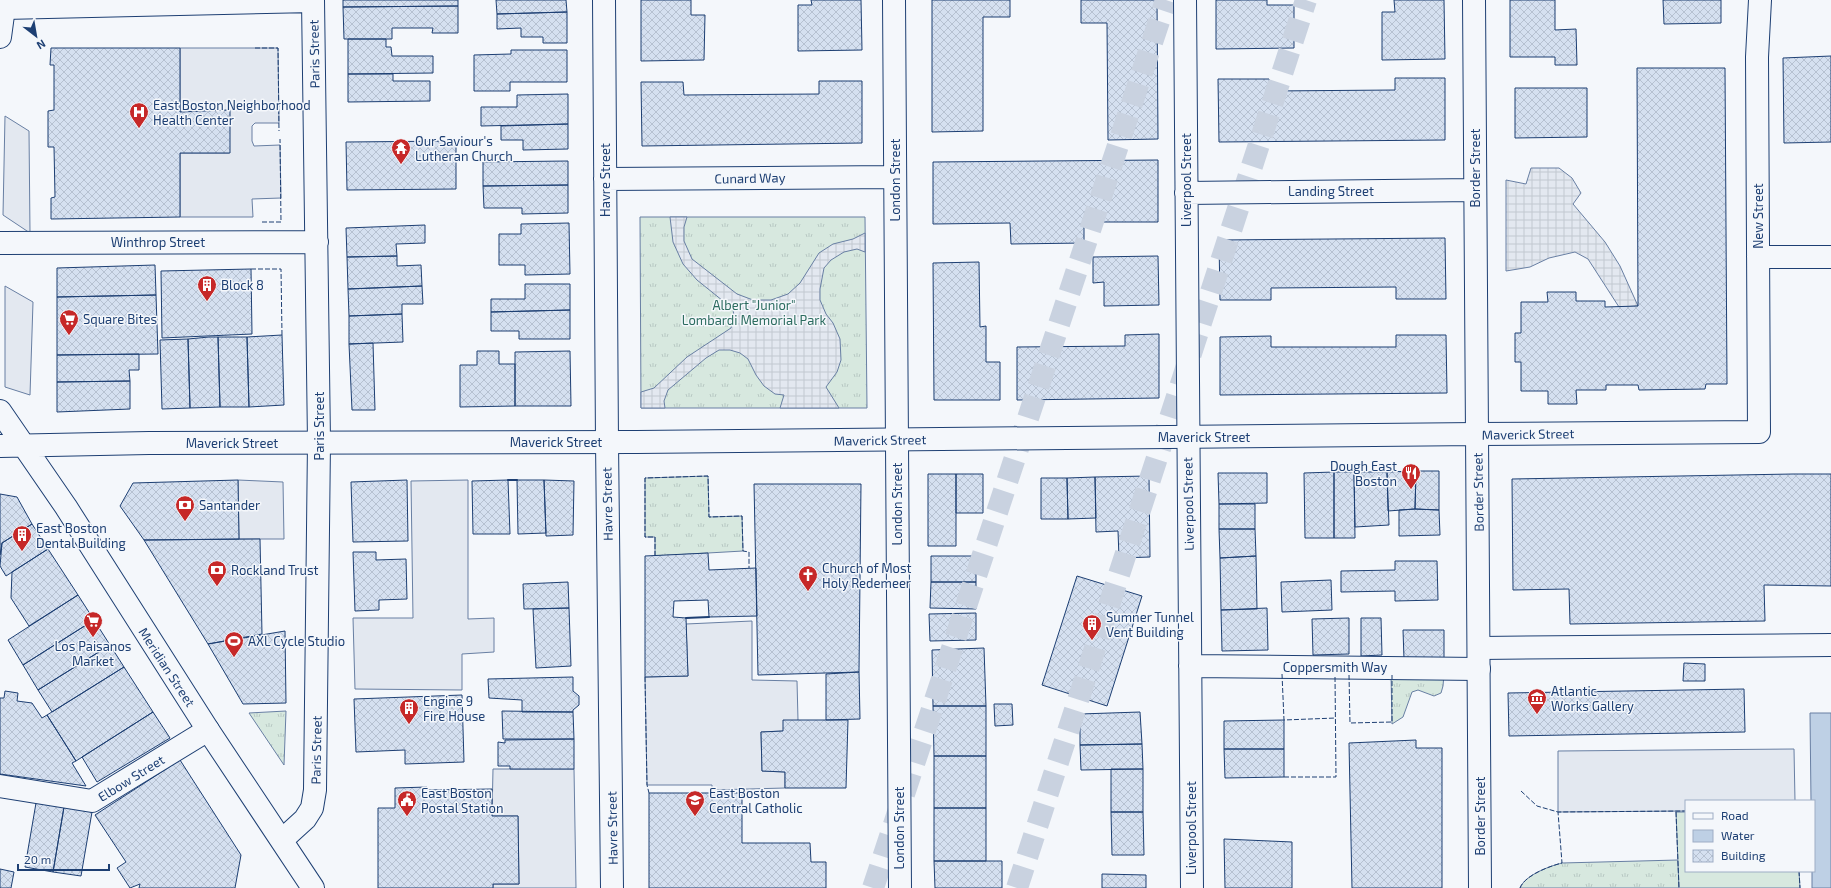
<svg xmlns="http://www.w3.org/2000/svg" width="1831" height="888" font-family="'Exo 2',sans-serif">
<style>
.grass{fill:url(#grass-tufts);stroke:#687fa3}
.garden{fill:#d7e8df;stroke:#687fa3}
.parking{fill:#e3e8f0;stroke:#687fa3}
.plaza{fill:url(#plaza-grid);stroke:#687fa3}
.water{fill:#bed0e5;stroke:#687fa3}
.building{fill:url(#building-cross-hatch);stroke:#1d3f73}
.lines{fill:none;stroke-linecap:round;stroke-linejoin:round}
.highway-tunnel{stroke:#c9d2e0;stroke-width:22;stroke-dasharray:22 11;stroke-linecap:butt}
.minor-casing{stroke:#1d3f73;stroke-width:24}
.major-casing{stroke:#1d3f73;stroke-width:24}
.minor{stroke:#f4f7fb;stroke-width:22}
.major{stroke:#f4f7fb;stroke-width:22}
.fence{stroke:#1d3f73;stroke-width:1;stroke-dasharray:5 2;stroke-linecap:butt}
.wall{stroke:#1d3f73;stroke-width:2}
.labels{text-anchor:middle;dominant-baseline:central;stroke-width:3;stroke-linejoin:round;paint-order:stroke}
.street-label{font-size:13px;fill:#1d3f73;stroke:#f4f7fb}
.poi-label{font-size:13px;fill:#1d3f73;stroke:#f4f7fb;text-anchor:start}
.park-label{font-size:13px;fill:#2c6c60;stroke:#f4f7fb}
</style>
<defs>
<pattern id="grass-tufts" width="24" height="20" patternUnits="userSpaceOnUse"><rect width="24" height="20" fill="#d7e8df"/><path d="M3 7l-1-3M5 7V3M7 7l1-3M15 17l-1-3M17 17v-4M19 17l1-3" fill="none" stroke="#b8c8c3"/></pattern>
<pattern id="plaza-grid" width="8" height="8" patternUnits="userSpaceOnUse"><rect width="8" height="8" fill="#e3e8f0"/><path d="M0 4h8M4 0v8" fill="none" stroke="#c2c8d1"/></pattern>
<pattern id="building-cross-hatch" width="8" height="8" patternUnits="userSpaceOnUse"><rect width="8" height="8" fill="#d5e0f0"/><path d="M0 0l8 8M0 8l8-8" fill="none" stroke="#b6c1d1"/></pattern>
</defs>
<rect width="100%" height="100%" fill="#f4f7fb"/>
<path class="grass" d="M640,217H865L867,408H641Z
M708,476L709,517L742,516L743,551L655,556V537H645V478Z
M1444,674L1443,686L1441,693L1434,696L1418,690L1412,692L1403,717L1392,724L1391,675Z
M286,711L284,765L249,713Z
M1678,860L1679,888H1520C1525,875 1550,866 1562,863Z"/>
<path class="garden" d="M1676,812H1686V871H1799L1800,888H1679Z"/>
<path class="parking" d="M180,48H278L279,123H255L252,126V141L254,146L280,145L281,198L252,199L253,217H180V153H229V110L180,112Z
M5,116L29,131L30,233L3,215Z
M5,286L33,302L30,395L5,387Z
M238,480L283,482L284,539H239Z
M468,480V619L494,618V652L462,654V690L355,689L353,618H413L411,481Z
M752,621V680L797,681L798,720L783,731L761,732L762,771L785,772V788L712,790V785H647L645,677L688,676L686,624Z
M1794,749L1795,801H1686V811L1558,812V751Z
M493,769H574L576,888H493V884H519L518,816H492Z"/>
<path class="plaza" d="M1531,168H1559L1572,178L1581,193L1573,204L1605,242L1620,266L1638,306L1619,307L1588,259L1575,252L1549,258L1530,267L1506,271V180L1526,184Z
M670,217H687L684,227V241L692,259L737,294L753,300H771L788,294L800,283L819,253L833,244L853,239L865,233V252L857,249L844,252L831,260L824,268L820,289V300L826,314L833,323L840,339L841,360L837,372L826,387L839,408H780L784,395L775,394L764,386L756,375L748,359L740,353L730,350H719L706,358L668,390L664,401L665,408H641V392L654,388L687,357L731,328L734,317L733,309L697,280L683,264L673,242Z"/>
<path class="water" d="M1810,713H1831V888H1812V871H1814V801H1811Z"/>
<path class="building" d="M343,0H458V6L343,7Z
M496,0H566L567,12L497,14Z
M641,0H691V15H705L704,60L641,61Z
M811,0H861L862,50L798,51V5H812Z
M932,0H1010V17H983V131L932,132Z
M1081,0H1157L1158,139L1108,140L1107,23H1081Z
M1216,0H1267V5H1294V48L1216,49Z
M1394,0H1444L1445,59L1382,60V12H1395Z
M1510,0H1555V30L1576,29L1577,65H1555V57H1510Z
M1663,0H1721V23L1664,24Z
M458,6V33H432L433,28H392V39H344L343,7Z
M567,12V43H543V37H521V28L497,29V14Z
M348,39H386V47H391L392,56H433V73L348,74Z
M51,48H180V112L230,110V153H180V217L51,219V198L55,197L54,147H48V111L54,110V65H50Z
M511,50H567V82H510V91H474V55L511,54Z
M1831,56V142L1784,143L1783,58Z
M1637,68H1725L1727,384H1706L1705,389L1639,390L1638,385H1606V390H1576L1577,404H1548V391H1521V362H1515V333H1521V302H1548L1547,292H1576V301H1605V307L1638,306Z
M348,74H393V81H430V101L348,102Z
M1395,78H1445V140L1219,142L1218,79H1269L1270,91L1395,90Z
M819,81H862V143L642,146L641,82H683L684,95L819,94Z
M1515,88H1587V137L1515,138Z
M568,94V124L481,126V107H517V95Z
M568,124V149L523,150V140H501V126Z
M456,141V189L347,190L346,142Z
M1158,160V222H1084V243L1011,244L1010,223L933,224V162Z
M568,161V185L483,186V162Z
M568,185V213L522,214V208H484L483,186Z
M569,223L570,274L525,275V265H499V234H521V224Z
M425,225V243L396,244L397,256L347,257L346,228Z
M1445,238L1446,299H1396V287L1271,288V300H1220L1219,240Z
M397,256V266L421,265L422,286L348,289L347,257Z
M1158,256L1159,305L1104,306V282L1093,283V257Z
M979,262L980,327L986,326V362H1000V400H934L933,263Z
M155,265L156,295L57,297V268Z
M251,269L252,334L162,338L161,271Z
M525,284H570V310L491,312V299H525Z
M422,286L423,304H402V314L349,316L348,289Z
M156,295L158,354L57,355V297Z
M570,310V339H519V331H491V312Z
M402,314L403,342L349,344V316Z
M1159,334V398L1017,400V347L1125,346V335Z
M282,335L284,405L249,407L247,337Z
M1396,335H1446L1447,393L1220,395V337L1271,336V347H1396Z
M209,337H218L220,407L190,408L188,339Z
M218,337H247L249,407H220Z
M188,339L190,408L162,409L160,340Z
M373,343L375,410H352L349,344Z
M477,351H499V364H515V406L460,407V365H477Z
M570,351L571,406H515V352Z
M139,354V370H129L130,381L57,382V355Z
M130,381V409L57,412V382Z
M1416,471L1415,509L1388,511L1387,472Z
M1416,471H1439V510L1415,509Z
M1334,472V538H1305L1304,473Z
M1334,472H1354L1355,538H1334Z
M1354,472H1387L1389,525L1355,527Z
M1218,473H1267V503L1219,504Z
M928,474H956V546H928Z
M956,474H983V513H956Z
M1793,474H1831V586L1764,585L1765,621L1570,624L1569,589L1513,590L1512,479Z
M1149,476L1150,557L1119,558L1118,531L1096,532L1095,477Z
M1095,477L1096,518L1068,519L1067,478Z
M1041,478H1067L1068,519H1041Z
M238,480L239,539L144,540L120,506L133,483Z
M407,480L408,541L353,542L351,482Z
M508,480L510,534H473L472,481Z
M517,480H544L546,533L518,534Z
M544,480L574,481L573,535L546,536Z
M754,484H861L859,672L758,675Z
M0,494L17,497L32,524L2,543L0,555Z
M1219,504H1255V529H1219Z
M1415,509L1439,510L1440,535L1399,536V510Z
M32,524L48,549L6,576L0,566L2,543Z
M1219,529H1255L1256,556L1220,558Z
M260,539L262,634L208,644L144,540Z
M48,549L78,595L29,626L11,598L12,572Z
M353,552H376V560L406,559L407,599L379,600V610L355,611Z
M708,553L709,570L756,568L757,616L709,617L708,600L674,601L673,617L686,618L688,676L645,677V556Z
M931,556H976V582H931Z
M1256,556L1257,609L1221,610L1220,558Z
M1395,561H1437L1438,600L1395,601V591L1341,592V571L1395,570Z
M1077,576L1142,596L1107,706L1042,685Z
M1331,580L1332,610L1282,612L1281,582Z
M568,582L569,608L524,609L523,584Z
M931,582H976V609L930,608Z
M78,595L94,620L23,665L8,640Z
M569,608L571,666L536,668L533,609Z
M1267,608L1268,650L1222,651L1221,610Z
M976,613V640L930,641L929,614Z
M1349,618V654L1313,655L1312,619Z
M1361,618H1381L1382,655L1361,656Z
M94,620L110,645L38,690L23,665Z
M1403,630H1444V659H1404Z
M285,631L286,703L243,704L208,644Z
M110,645L124,667L52,712L38,690Z
M984,648L986,706H933L932,650Z
M1684,663L1705,664V681H1683Z
M124,667L153,712L76,761L47,715Z
M859,672L860,719L826,720V674Z
M573,677V691L579,696V705L573,710V712H522V700L489,698L488,679Z
M1744,689L1745,732L1509,736L1508,693Z
M5,691L18,693L17,701L32,703L42,718L47,715L76,761L72,763L86,786L0,774V698H4Z
M462,695L464,762L405,764V750L356,752L354,699Z
M994,704H1012L1013,725L995,726Z
M933,706H986V756H934Z
M502,711L573,712L574,739H503Z
M153,712L170,738L97,782L82,757Z
M1140,712L1142,744L1080,745V714Z
M783,720H848L846,788H785V772L762,771L761,732L783,731Z
M1284,720V749H1224V721Z
M574,739V769H510V766H498V742L505,743V740Z
M1416,740V748H1442V888H1352L1349,743Z
M1142,744L1143,769L1081,770L1080,745Z
M1224,749H1284V777L1225,778Z
M934,756H986V808H934Z
M180,760L241,855L235,888H139L140,884L130,888L117,868L126,862L95,815Z
M1111,769H1143V812H1111Z
M427,787V790L492,789V816H518L519,884H493V888H378V808H395V788Z
M649,793H742V843H810L811,862H826V888H649Z
M36,803L64,807L53,872L25,867Z
M64,807L92,812L81,876L53,872Z
M934,808H986V861H934Z
M1111,812H1143L1144,855H1112Z
M1224,839L1292,842V888H1225Z
M934,861H1002V888H935Z
M0,869L14,872L11,888H0Z
M1102,874L1146,875V888H1102Z"/>
<g class="lines">
<path class="highway-tunnel" d="M873,888L1166,0
M1017,888L1306,0"/>
<g class="minor-casing">
<path id="minor" d="M604,0L607,442L612,888
M894,0L900,888
M1185,0L1192,888
M1474,0L1477,434L1759,432L1757,57L1760,0
M4,8L313,1
M605,179L895,177
M1186,193L1475,190
M0,243L317,242
M1758,257H1831
M1480,648L1831,645
M1190,666L1479,669
M0,786L92,801L208,730
M282,840L305,819L312,808L315,790L319,442L313,0"/>
</g>
<g class="major-casing">
<path id="major" d="M0,37L5,0
M0,411L66,507L208,730L313,888
M0,446L149,443L637,442L1477,434L1480,888"/>
</g>
<use href="#minor" class="minor"/>
<use href="#major" class="major"/>
<path class="fence" d="M255,48H278L279,131
M262,222H281L280,139
M251,269H281L282,335
M655,556V537H645V478L708,476L709,517L742,516L743,551L749,552V568
M1282,674L1284,720L1336,718
M1349,675L1350,723L1392,722V675
M645,677L647,785L649,793
M1284,777H1336L1335,676
M1521,791L1537,806L1558,812L1686,811
M1814,809H1815
M1676,812L1679,888
M1799,871L1800,888
M1520,888C1525,875 1550,866 1562,863L1558,812"/>
<path class="wall" d="M508,480H517
M686,618L709,617"/>
</g>
<defs>
<g id="hospital-pin" transform="scale(1)"><path d="M0 17L-7.5 6A9.5 9.5 0 1 1 7.5 6Z" fill="#c62828" stroke="#f4f7fb"/><path d="M-5-5h3v3.5h4V-5h3V5h-3V1.5h-4V5h-3Z" fill="#fff"/></g>
<g id="temple-pin" transform="scale(1)"><path d="M0 17L-7.5 6A9.5 9.5 0 1 1 7.5 6Z" fill="#c62828" stroke="#f4f7fb"/><path d="M0-6L5-2H3V0L6.5 2.5H4V6H1.5V3h-3V6H-4V2.5H-6.5L-3 0V-2H-5Z" fill="#fff"/></g>
<g id="building-pin" transform="scale(1)"><path d="M0 17L-7.5 6A9.5 9.5 0 1 1 7.5 6Z" fill="#c62828" stroke="#f4f7fb"/><path d="M-4-6H4V6H1V3H-1V6H-4ZM-2.5-4.3h1.7v1.8h-1.7ZM.8-4.3h1.7v1.8H.8ZM-2.5-1h1.7V.8h-1.7ZM.8-1h1.7V.8H.8Z" fill="#fff"/></g>
<g id="supermarket-pin" transform="scale(1)"><path d="M0 17L-7.5 6A9.5 9.5 0 1 1 7.5 6Z" fill="#c62828" stroke="#f4f7fb"/><path d="M-6-5.5h2.5l.6 2H6L4.5 2H-2.5L-4.4-4H-6ZM-1.5 3.2a1.3 1.3 0 1 0 .1 0ZM3 3.2a1.3 1.3 0 1 0 .1 0Z" fill="#fff"/></g>
<g id="restaurant-pin" transform="scale(1)"><path d="M0 17L-7.5 6A9.5 9.5 0 1 1 7.5 6Z" fill="#c62828" stroke="#f4f7fb"/><path d="M-5-6h1v4h1v-4h1v4h1v-4h1v5L-1.5 .5V6h-2V.5L-5-1ZM5-6V6H3V1.5H1.5Q1.5-4 5-6Z" fill="#fff"/></g>
<g id="bank-pin" transform="scale(1)"><path d="M0 17L-7.5 6A9.5 9.5 0 1 1 7.5 6Z" fill="#c62828" stroke="#f4f7fb"/><path d="M-6-4H6V4H-6ZM0-2.3a2.3 2.3 0 1 0 0 4.6a2.3 2.3 0 1 0 0-4.6Z" fill="#fff"/></g>
<g id="church-pin" transform="scale(1)"><path d="M0 17L-7.5 6A9.5 9.5 0 1 1 7.5 6Z" fill="#c62828" stroke="#f4f7fb"/><path d="M-1.2-6h2.4v3.5h3.3v2.4h-3.3V6h-2.4V-.1h-3.3v-2.4h3.3Z" fill="#fff"/></g>
<g id="stadium-pin" transform="scale(1)"><path d="M0 17L-7.5 6A9.5 9.5 0 1 1 7.5 6Z" fill="#c62828" stroke="#f4f7fb"/><path d="M0-5a6.5 5 0 1 0 0 10a6.5 5 0 1 0 0-10ZM-3.5-1.8h7v3.6h-7Z" fill="#fff"/></g>
<g id="museum-pin" transform="scale(1)"><path d="M0 17L-7.5 6A9.5 9.5 0 1 1 7.5 6Z" fill="#c62828" stroke="#f4f7fb"/><path d="M0-6L6-3V-2H-6V-3ZM-5-1h2V3h-2ZM-1-1h2V3h-2ZM3-1h2V3H3ZM-6 4H6V6H-6Z" fill="#fff"/></g>
<g id="civic-pin" transform="scale(1)"><path d="M0 17L-7.5 6A9.5 9.5 0 1 1 7.5 6Z" fill="#c62828" stroke="#f4f7fb"/><path d="M-.6-6.5H3V-4.5H.6V-3L4-1V1h2V6H-6V1h2V-1L-.6-3ZM-1.2 2.5V6h2.4V2.5Z" fill="#fff"/></g>
<g id="school-pin" transform="scale(1)"><path d="M0 17L-7.5 6A9.5 9.5 0 1 1 7.5 6Z" fill="#c62828" stroke="#f4f7fb"/><path d="M0-5L7-2L0 1L-7-2ZM-4 1L0 2.5L4 1V4Q0 6-4 4Z" fill="#fff"/></g>
</defs>
<g fill-rule="evenodd">
<use href="#hospital-pin" x="139" y="112"/>
<use href="#temple-pin" x="401" y="148"/>
<use href="#building-pin" x="207" y="285"/>
<use href="#supermarket-pin" x="69" y="319"/>
<use href="#restaurant-pin" x="1411" y="473"/>
<use href="#bank-pin" x="185" y="505"/>
<use href="#building-pin" x="22" y="535"/>
<use href="#bank-pin" x="217" y="570"/>
<use href="#church-pin" x="808" y="575"/>
<use href="#supermarket-pin" x="93" y="621"/>
<use href="#building-pin" x="1092" y="624"/>
<use href="#stadium-pin" x="234" y="641"/>
<use href="#museum-pin" x="1537" y="698"/>
<use href="#building-pin" x="409" y="708"/>
<use href="#civic-pin" x="407" y="800"/>
<use href="#school-pin" x="695" y="800"/>
</g>
<g class="labels">
<g class="street-label">
<text transform="translate(314 54) rotate(-91)">Paris Street</text>
<text transform="translate(1475 168) rotate(-90)">Border Street</text>
<text transform="translate(750 178) rotate(-1)">Cunard Way</text>
<text transform="translate(605 180) rotate(-90)">Havre Street</text>
<text transform="translate(895 180) rotate(-90)">London Street</text>
<text transform="translate(1186 180) rotate(-90)">Liverpool Street</text>
<text x="1331" y="191">Landing Street</text>
<text transform="translate(1758 216) rotate(-90)">New Street</text>
<text x="158" y="242">Winthrop Street</text>
<text transform="translate(319 426) rotate(-90)">Paris Street</text>
<text transform="translate(1528 434) rotate(-1)">Maverick Street</text>
<text x="1204" y="437">Maverick Street</text>
<text transform="translate(880 440) rotate(-1)">Maverick Street</text>
<text x="556" y="442">Maverick Street</text>
<text x="232" y="443">Maverick Street</text>
<text transform="translate(1478 492) rotate(-91)">Border Street</text>
<text transform="translate(607 504) rotate(-91)">Havre Street</text>
<text transform="translate(897 504) rotate(-90)">London Street</text>
<text transform="translate(1188 504) rotate(-91)">Liverpool Street</text>
<text transform="translate(167 667) rotate(57)">Meridian Street</text>
<text x="1335" y="667">Coppersmith Way</text>
<text transform="translate(316 750) rotate(-89)">Paris Street</text>
<text transform="translate(131 778) rotate(-32)">Elbow Street</text>
<text transform="translate(1480 816) rotate(-90)">Border Street</text>
<text transform="translate(612 828) rotate(-91)">Havre Street</text>
<text transform="translate(899 828) rotate(-90)">London Street</text>
<text transform="translate(1191 828) rotate(-90)">Liverpool Street</text>
</g>
<g class="poi-label">
<text x="153" y="105">East Boston Neighborhood<tspan x="153" dy="15">Health Center</tspan></text>
<text x="415" y="141">Our Saviour's<tspan x="415" dy="15">Lutheran Church</tspan></text>
<text x="221" y="285">Block 8</text>
<text x="83" y="319">Square Bites</text>
<text x="1397" y="466" text-anchor="end">Dough East<tspan x="1397" dy="15">Boston</tspan></text>
<text x="199" y="505">Santander</text>
<text x="36" y="528">East Boston<tspan x="36" dy="15">Dental Building</tspan></text>
<text x="822" y="568">Church of Most<tspan x="822" dy="15">Holy Redemeer</tspan></text>
<text x="231" y="570">Rockland Trust</text>
<text x="1106" y="617">Sumner Tunnel<tspan x="1106" dy="15">Vent Building</tspan></text>
<text x="248" y="641">AXL Cycle Studio</text>
<text x="93" y="646" text-anchor="middle">Los Paisanos<tspan x="93" dy="15">Market</tspan></text>
<text x="1551" y="691">Atlantic<tspan x="1551" dy="15">Works Gallery</tspan></text>
<text x="423" y="701">Engine 9<tspan x="423" dy="15">Fire House</tspan></text>
<text x="421" y="793">East Boston<tspan x="421" dy="15">Postal Station</tspan></text>
<text x="709" y="793">East Boston<tspan x="709" dy="15">Central Catholic</tspan></text>
</g>
<g class="park-label">
<text x="754" y="305">Albert "Junior"<tspan x="754" dy="15">Lombardi Memorial Park</tspan></text>
</g>
</g>
<rect x="1685" y="800" width="130" height="72" fill="#f4f7fb" stroke="#9eadc5"/>
<rect x="1693" y="813" width="20" height="6" fill="#f4f7fb" stroke="#9eadc5"/>
<text x="1721" y="820" font-size="12" fill="#1d3f73">Road</text>
<rect x="1693" y="830" width="20" height="12" fill="#bed0e5" stroke="#9eadc5"/>
<text x="1721" y="840" font-size="12" fill="#1d3f73">Water</text>
<rect x="1693" y="850" width="20" height="12" fill="url(#building-cross-hatch)" stroke="#9eadc5"/>
<text x="1721" y="860" font-size="12" fill="#1d3f73">Building</text>
<g transform="translate(36 36) rotate(149)" stroke="#f4f7fb" stroke-width="3" paint-order="stroke">
<path d="M0-3L7 15L0 10L-7 15Z" fill="#1d3f73"/>
<text y="-6" font-size="11" font-weight="bold" text-anchor="middle" fill="#1d3f73">N</text>
</g>
<path d="M18 864v6h91v-6" fill="none" stroke="#1d3f73" stroke-width="2"/>
<text x="24" y="864" font-size="12" fill="#1d3f73" stroke="#f4f7fb" stroke-width="3" paint-order="stroke">20 m</text>
</svg>
